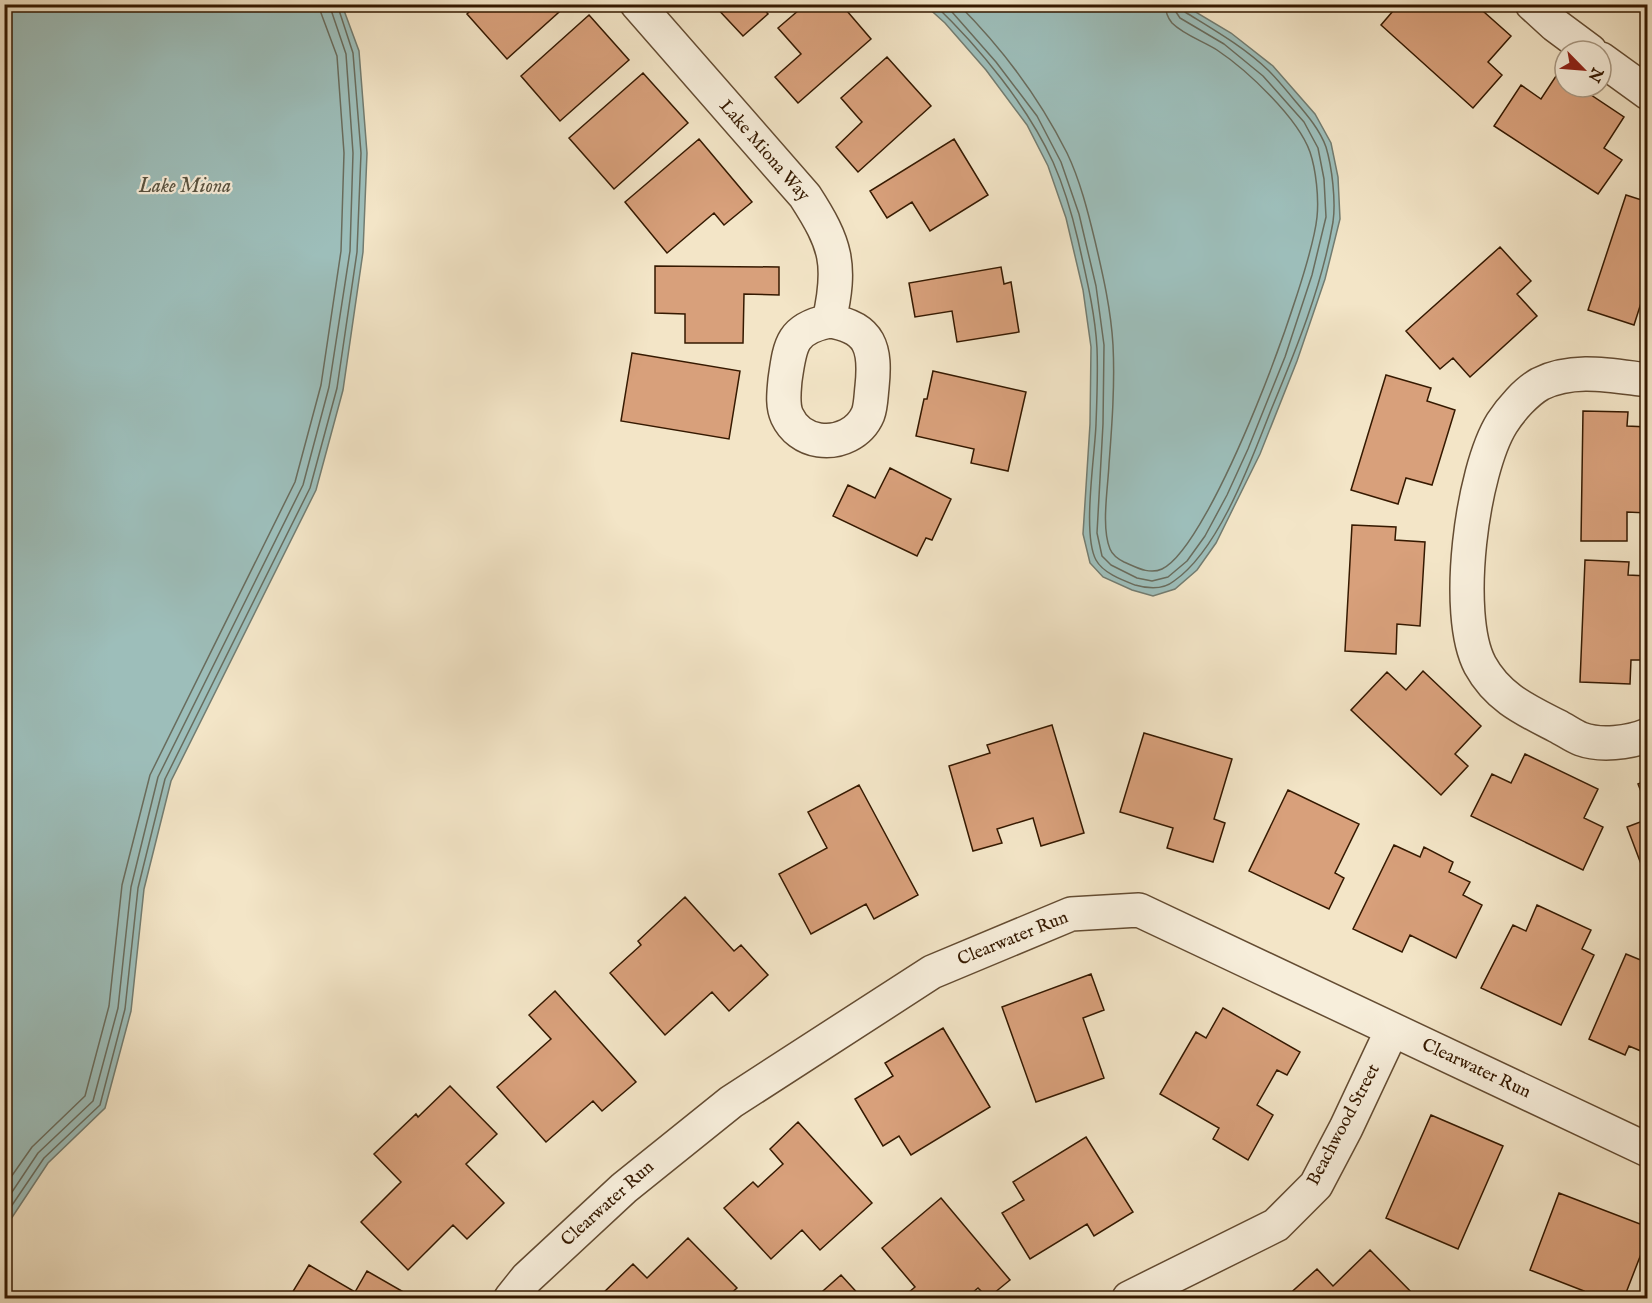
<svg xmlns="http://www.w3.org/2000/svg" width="1652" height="1303" font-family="'IM FELL English',serif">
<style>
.water{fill:#9dbeba;stroke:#737c70;stroke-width:1.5}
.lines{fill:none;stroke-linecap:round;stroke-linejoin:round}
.shore{stroke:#696c5d;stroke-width:1.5}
.building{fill:#d8a07b;stroke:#351900;stroke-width:1.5}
.minor-casing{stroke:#644c32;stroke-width:36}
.minor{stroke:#f7eedb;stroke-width:33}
.labels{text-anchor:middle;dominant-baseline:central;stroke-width:4.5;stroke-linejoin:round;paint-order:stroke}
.street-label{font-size:18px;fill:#351900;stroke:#f7eedb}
.water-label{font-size:20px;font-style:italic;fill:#595341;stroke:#f7eedb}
</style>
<rect width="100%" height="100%" fill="#f3e5c7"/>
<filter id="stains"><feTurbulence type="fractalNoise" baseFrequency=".00333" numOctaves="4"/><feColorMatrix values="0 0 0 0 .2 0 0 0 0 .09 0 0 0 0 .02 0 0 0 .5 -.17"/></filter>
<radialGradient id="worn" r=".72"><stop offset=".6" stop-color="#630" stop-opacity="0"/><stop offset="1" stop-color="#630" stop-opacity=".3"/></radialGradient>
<path class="water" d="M5,4L342,5L359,51L367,153L363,252L343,390L316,490L171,781L144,889L131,1011L105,1108L48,1163L5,1228Z
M925,5H1184L1231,33L1273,66L1315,114L1331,143L1338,177L1340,219L1325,279L1297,361L1260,454L1216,543L1197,570L1175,589L1153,596L1132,590L1103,577L1090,563L1083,534L1090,424L1091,347L1083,290L1066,218L1048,166L1027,125L986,70L945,23Z"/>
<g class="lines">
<path class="shore" d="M934,4C979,47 1027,105 1053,162C1064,187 1072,214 1078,240C1086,276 1095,312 1097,348C1098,373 1097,399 1096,424C1095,455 1082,534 1096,560C1103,573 1122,580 1135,585C1149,589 1163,590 1174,581C1219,550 1251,461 1271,410C1296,350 1322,286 1333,222C1336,201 1332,167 1326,147C1320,130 1307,115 1296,102C1287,91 1278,80 1269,71C1244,47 1214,30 1185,12L1182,4
M945,4L996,62L1037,116L1061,162L1079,214L1096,286L1104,345L1103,424L1097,533L1102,556L1111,565L1137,578L1152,581L1168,577L1187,561L1205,536L1227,495L1248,449L1285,357L1312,275L1326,217L1324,179L1318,148L1304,122L1263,76L1224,44L1180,18L1176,12L1175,4
M958,4C1001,47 1040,99 1067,153C1080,180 1088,212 1095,241C1103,275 1111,310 1113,345C1115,384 1112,425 1109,464C1108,488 1101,527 1110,549C1113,556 1118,559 1124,562C1136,567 1149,575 1162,569C1212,546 1311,277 1317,217C1319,198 1316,170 1310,152C1298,118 1247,70 1217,50C1203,41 1184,35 1172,23C1167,17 1166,12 1165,4
M4,1187L32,1147L85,1096L109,1006L122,885L150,775L295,482L321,385L341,251L344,153L337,56L321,13L320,4
M4,1204L38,1153L93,1101L118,1008L131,887L158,777L303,485L329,387L350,251L353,153L346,54L329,4
M4,1217L44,1158L100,1105L125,1009L138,888L165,779L310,488L337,388L357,252L361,153L353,53L337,4"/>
</g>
<path class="building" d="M477,4H568L507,59L467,14Z
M713,4H760L768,14L743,36Z
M806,4H841L871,39L798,103L775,77L801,54L778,28Z
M1399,4H1475L1511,36L1488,62L1502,75L1473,108L1381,25Z
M589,15L629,60L560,121L521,76Z
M887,57L931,106L858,172L836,147L862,122L841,98Z
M643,73L688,123L614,189L569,138Z
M1558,73L1565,78V87H1579L1624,117L1604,148L1622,160L1598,194L1494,126L1521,85L1541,99Z
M699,139L752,202L724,225L714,213L667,253L625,202Z
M954,139L988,195L930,231L912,202L887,218L870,191Z
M1626,195L1648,202V302L1642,300L1634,325L1588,310Z
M1500,247L1531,281L1517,294L1537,316L1470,377L1453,358L1440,369L1406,331Z
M655,266L779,267V295L744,294L743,343H685V314L655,313Z
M1001,267L1004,284L1011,282L1019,332L957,342L952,311L915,317L909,283Z
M632,353L740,371L729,439L621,421Z
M933,371L1026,392L1008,471L971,463L974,449L916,436L924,399H927Z
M1386,375L1431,388L1427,401L1455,410L1432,485L1406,478L1398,504L1351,490Z
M1583,411L1628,412L1627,426L1648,427V513L1627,512V541H1581Z
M890,468L951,499L932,540L926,538L917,556L833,516L848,485L875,498Z
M1352,525L1396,527L1395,540L1425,542L1420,626L1397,624L1396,654L1345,651Z
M1585,560L1629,562L1628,575L1648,576V660H1631L1630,684L1580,682Z
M1423,671L1481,726L1455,754L1468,766L1441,795L1351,710L1387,672L1406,690Z
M1052,725L1084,833L1041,846L1033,818L997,829L1002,843L973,851L949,766L990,753L987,745Z
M1144,733L1232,759L1214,819L1225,823L1213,862L1167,848L1173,828L1120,812Z
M1525,754L1598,789L1584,818L1603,827L1583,870L1471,816L1492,774L1511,783Z
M1648,780V809L1638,784Z
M859,785L918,895L874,919L866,904L811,934L779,874L827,848L808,812Z
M1288,790L1359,824L1335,873L1344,878L1329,909L1249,871Z
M1648,819V861L1641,864L1627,827Z
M1394,845L1420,857L1424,847L1453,862L1449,872L1470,882L1463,895L1482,905L1456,958L1410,935L1402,952L1353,929Z
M685,897L734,951L741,945L768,975L729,1011L712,992L665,1035L610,973L641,945L638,941Z
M1537,905L1591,930L1582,949L1594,955L1561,1025L1481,988L1513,925L1526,931Z
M1626,954L1648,963V1054L1629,1046L1625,1055L1589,1039Z
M1091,974L1104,1010L1083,1018L1104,1078L1036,1102L1002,1007Z
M555,991L636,1082L602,1111L593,1101L546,1142L497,1087L551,1039L529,1015Z
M1223,1008L1300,1052L1287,1075L1277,1070L1257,1105L1273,1115L1248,1160L1213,1139L1219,1128L1160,1094L1196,1032L1206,1038Z
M943,1028L990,1107L911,1155L899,1136L883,1146L855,1099L893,1076L885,1063Z
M450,1086L497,1134L466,1164L504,1203L467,1239L453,1225L408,1270L361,1222L401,1182L374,1154L416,1114L418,1117Z
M1431,1115L1503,1146L1458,1249L1386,1218Z
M798,1122L872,1203L820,1250L802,1230L771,1259L724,1208L753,1182L758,1187L783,1164L770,1149Z
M1086,1137L1133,1212L1094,1236L1087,1224L1030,1259L1002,1213L1024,1200L1013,1182Z
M1559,1193L1648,1227V1236L1624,1298H1582L1584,1291L1530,1270Z
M941,1198L1010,1280L988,1298L978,1288L966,1298H902L915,1287L882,1248Z
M688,1238L737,1288L726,1298H598L633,1264L647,1278Z
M1370,1250L1417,1298H1285L1317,1269L1333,1286Z
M309,1265L355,1292L367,1271L414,1298H289Z
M841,1275L862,1298H815Z"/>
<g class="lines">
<g class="minor-casing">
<path id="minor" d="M637,4L805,196C836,244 842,264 829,321
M1532,4L1555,25L1590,51
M1601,59L1648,93
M829,321C871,327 876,349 872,387C871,395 871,406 868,414C860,433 839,443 819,440C805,438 793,429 787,416C782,405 784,392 785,380C790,345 791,329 829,321Z
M1648,380C1613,376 1574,367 1540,384C1526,392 1511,409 1502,423C1472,471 1453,614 1480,665C1498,698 1526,710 1557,726C1565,730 1573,736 1581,739C1600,746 1629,743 1648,735
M511,1298L527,1278L624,1188L731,1102L932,972L1071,914L1139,910L1648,1150
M1129,1298L1276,1225L1316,1185L1346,1128L1392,1030"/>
</g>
<use href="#minor" class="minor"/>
</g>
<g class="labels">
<g class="street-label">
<text transform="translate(764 151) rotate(49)">Lake Miona Way</text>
<text transform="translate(1013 939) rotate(-22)">Clearwater Run</text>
<text transform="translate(1476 1069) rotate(25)">Clearwater Run</text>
<text transform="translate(1344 1125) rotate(-62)">Beachwood Street</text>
<text transform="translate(608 1204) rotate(-42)">Clearwater Run</text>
</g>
<g class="water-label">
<text x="185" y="186">Lake Miona</text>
</g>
</g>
<rect width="1652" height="1303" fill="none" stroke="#f3e5c7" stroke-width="24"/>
<rect x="6" y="6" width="1640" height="1291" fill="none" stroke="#351900" stroke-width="3"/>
<rect x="12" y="12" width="1628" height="1279" fill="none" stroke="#351900" stroke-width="1.5"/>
<g transform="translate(1583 69) rotate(115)"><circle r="28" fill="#f7eedb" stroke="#a99983" stroke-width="1.5"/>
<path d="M0-4.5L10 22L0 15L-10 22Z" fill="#8f2418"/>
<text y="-9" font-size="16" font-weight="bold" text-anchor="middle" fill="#351900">N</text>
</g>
<rect width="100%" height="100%" filter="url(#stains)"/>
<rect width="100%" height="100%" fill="url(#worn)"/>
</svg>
